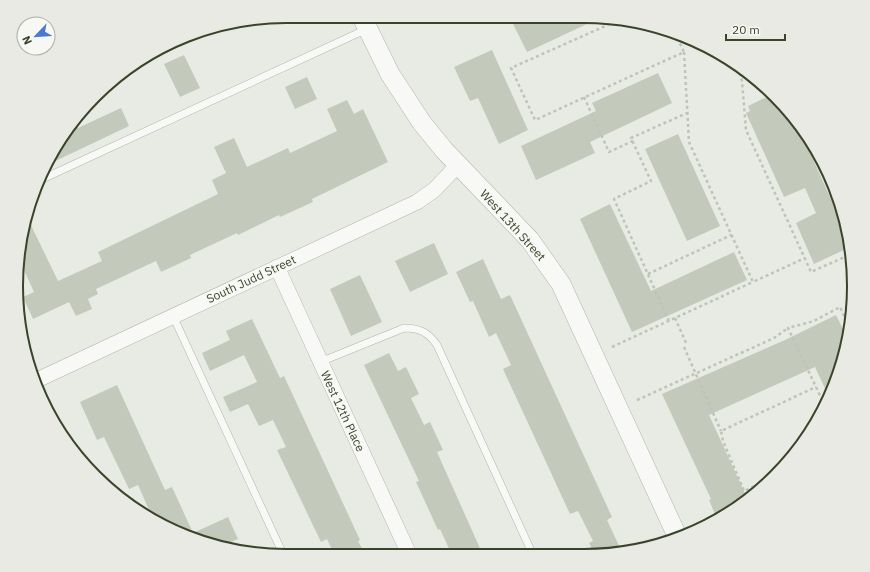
<svg xmlns="http://www.w3.org/2000/svg" width="870" height="572" font-family="'IBM Plex Sans',sans-serif">
<style>
.building{fill:#c3c9bb}
.lines{fill:none;stroke-linecap:round;stroke-linejoin:round}
.service-casing{stroke:#b0b6a8;stroke-width:8}
.minor-casing{stroke:#b0b6a8;stroke-width:16}
.tertiary-casing{stroke:#b0b6a8;stroke-width:20}
.path{stroke:#bfc3b9;stroke-width:2.5;stroke-dasharray:3 3;stroke-linecap:butt}
.service{stroke:#f8f9f6;stroke-width:7}
.minor{stroke:#f8f9f6;stroke-width:15}
.tertiary{stroke:#f8f9f6;stroke-width:19}
.labels{text-anchor:middle;dominant-baseline:central;stroke-width:3;stroke-linejoin:round;paint-order:stroke}
.street-label{font-size:12px;fill:#39442b;stroke:#f7f8f3}
.rim{fill:none;stroke:#39442b;stroke-width:2}
</style>
<rect width="100%" height="100%" fill="#e8ebe3"/>
<path class="building" d="M510,18H600L527,52Z
M492,50L528,130L499,144L478,98L470,101L454,67Z
M184,55L200,88L180,97L164,64Z
M658,73L672,103L590,142L595,153L536,180L521,146L596,111L592,103Z
M307,77L317,99L295,109L285,87Z
M773,94L794,117L848,237L850,247L814,264L796,223L816,213L805,188L784,197L746,113L750,111L748,106Z
M347,100L354,114L363,109L388,162L312,199L313,202L280,217L279,215L238,235L237,233L190,255L191,258L161,272L156,261L96,289L98,294L88,299L92,309L76,316L69,302L33,319L23,297L34,292L19,259L28,219L58,281L102,261L98,252L218,194L212,180L226,173L214,147L234,138L247,167L288,148L290,153L337,131L327,109Z
M121,108L129,126L47,165L67,131L77,126L78,128Z
M678,134L720,226L687,241L645,149Z
M610,204L651,291L734,252L747,280L632,332L580,219Z
M434,243L448,274L410,292L395,261Z
M483,259L501,299L510,295L612,517L607,520L622,552L595,555L589,543L593,541L578,511L570,514L503,369L511,365L496,333L489,337L473,301L470,302L456,272Z
M360,275L382,322L351,336L330,289Z
M836,315L848,339L840,373L829,397L815,367L709,415L748,500L717,519L709,500L711,499L662,394L785,340Z
M252,319L280,378L284,376L360,540L358,541L365,554H334L327,539L321,542L277,450L286,447L273,420L259,426L248,404L230,412L223,397L257,382L244,355L210,371L202,353L230,340L226,331Z
M389,353L398,371L406,367L419,394L411,398L424,425L430,422L443,450L437,452L483,555H452L440,529L438,530L416,482L419,481L364,365Z
M117,385L165,490L172,487L193,533L228,517L238,539L224,545L167,528L153,519L138,485L129,489L104,437L97,440L80,402Z"/>
<g class="lines">
<g class="service-casing">
<path id="service" d="M38,181L367,29
M173,316L283,554
M320,362L404,328C419,328 428,332 437,345L533,555"/>
</g>
<g class="minor-casing">
<path id="minor" d="M277,267L409,554
M35,381L417,202L434,190L458,165"/>
</g>
<g class="tertiary-casing">
<path id="tertiary" d="M362,17L390,74L422,123L444,150L530,240L561,284L678,538"/>
</g>
<path class="path" d="M621,19L511,68L535,120L684,52L676,35
M684,52L689,142L753,282L805,258
M738,67L742,81L746,130L811,272L851,254
M584,97L609,152L633,141
M648,274L731,235
M675,318L687,345
M669,321L614,199L651,181L631,138L687,113
M612,347L753,282
M684,347L721,431
M637,400L774,338L788,328
M825,406L788,328L814,321L840,307L850,329
M763,487L761,483L744,491L723,441L721,431L816,387"/>
<use href="#service" class="service"/>
<use href="#minor" class="minor"/>
<use href="#tertiary" class="tertiary"/>
</g>
<g class="labels">
<g class="street-label">
<text transform="translate(513 225) rotate(48)">West 13th Street</text>
<text transform="translate(251 279) rotate(-25)">South Judd Street</text>
<text transform="translate(343 411) rotate(65)">West 12th Place</text>
</g>
</g>
<path d="M0 0H870V572H0ZM286 23H584A263 263 0 0 1 847 286V286A263 263 0 0 1 584 549H286A263 263 0 0 1 23 286V286A263 263 0 0 1 286 23Z" fill="#e8eae3" fill-rule="evenodd"/>
<path class="rim" d="M286 23H584A263 263 0 0 1 847 286V286A263 263 0 0 1 584 549H286A263 263 0 0 1 23 286V286A263 263 0 0 1 286 23Z"/>
<g transform="translate(36 36) rotate(245)"><circle r="19" fill="#f7f8f3" stroke="#abb0a3"/>
<path d="M0-3L7 15L0 10L-7 15Z" fill="#4b7ace"/>
<text y="-6" font-size="11" font-weight="bold" text-anchor="middle" fill="#39442b">N</text>
</g>
<path d="M726 34v6h59v-6" fill="none" stroke="#39442b" stroke-width="2"/>
<text x="732" y="34" font-size="12" fill="#39442b" stroke="#f7f8f3" stroke-width="3" paint-order="stroke">20 m</text>
</svg>
